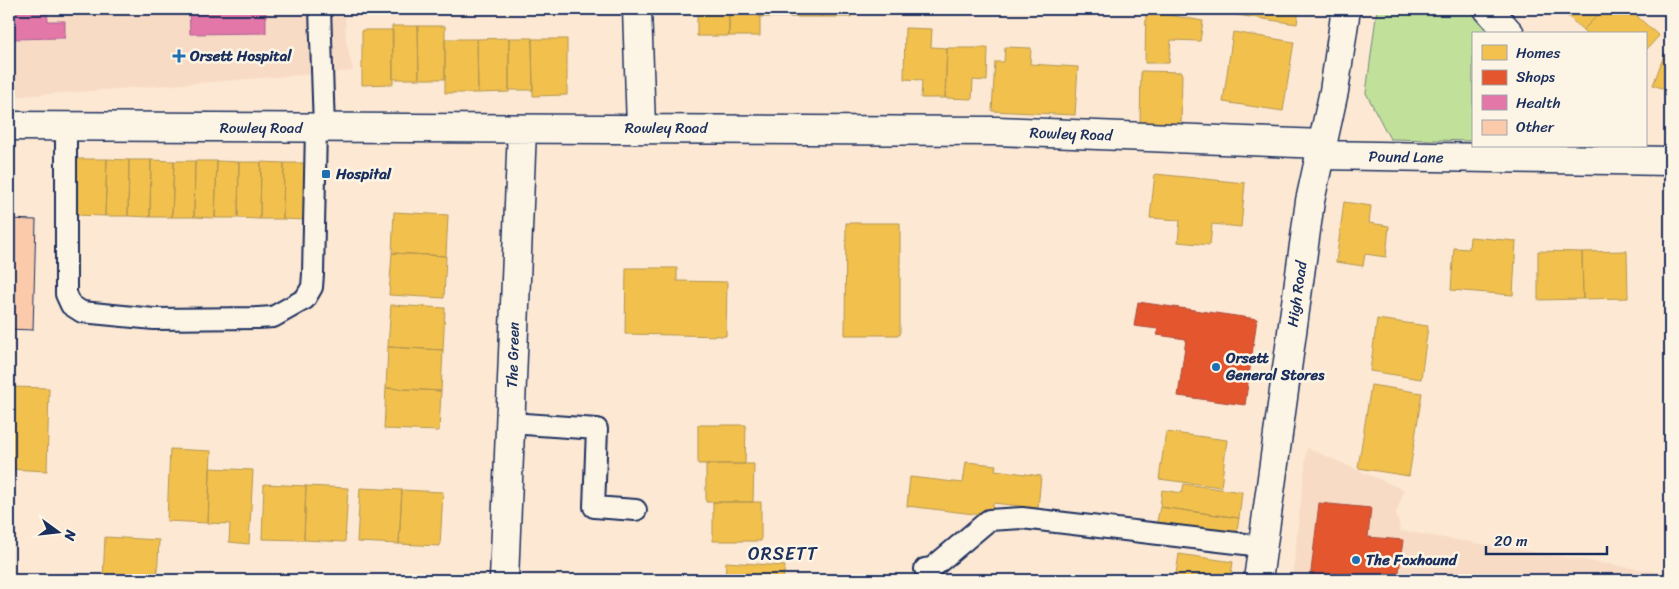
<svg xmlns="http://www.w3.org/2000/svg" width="1679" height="589" font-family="Sriracha,sans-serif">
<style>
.built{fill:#f8dbc5}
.green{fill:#c1e099;stroke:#6e887c}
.homes{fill:#f2c14e;stroke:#b29553}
.shops{fill:#e4572e;stroke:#a84b3c}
.health{fill:#e377a8;stroke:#a76192}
.building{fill:#fbcaaa;stroke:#1b2f5e}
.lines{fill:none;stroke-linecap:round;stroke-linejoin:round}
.lane-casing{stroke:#1b2f5e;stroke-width:24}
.street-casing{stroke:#1b2f5e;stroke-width:31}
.secondary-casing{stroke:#1b2f5e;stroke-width:31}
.lane{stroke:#fcf5e5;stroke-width:20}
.street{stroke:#fcf5e5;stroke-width:28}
.secondary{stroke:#fcf5e5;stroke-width:28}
.poi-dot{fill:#1f6fb2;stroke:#fcf5e5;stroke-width:2}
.labels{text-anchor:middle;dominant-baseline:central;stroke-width:5;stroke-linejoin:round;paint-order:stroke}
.poi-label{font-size:15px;font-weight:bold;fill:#1b2f5e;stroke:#fcf5e5;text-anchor:start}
.street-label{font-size:15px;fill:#1b2f5e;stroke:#fcf5e5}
.quarter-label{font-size:18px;letter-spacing:1px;fill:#1b2f5e;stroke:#fcf5e5}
</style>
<rect width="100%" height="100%" fill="#fce8d3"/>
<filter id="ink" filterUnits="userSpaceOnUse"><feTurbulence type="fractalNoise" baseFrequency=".02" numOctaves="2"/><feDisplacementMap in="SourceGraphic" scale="10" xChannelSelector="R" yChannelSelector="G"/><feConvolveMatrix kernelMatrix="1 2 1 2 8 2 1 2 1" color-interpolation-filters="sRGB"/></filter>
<g filter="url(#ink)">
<path class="built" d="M9,9H345L346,41L353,71L9,97Z
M1307,448L1404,490L1396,514L1401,531L1670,574V580H1292Z"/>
<path class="green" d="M1377,9H1471L1493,34H1473V141L1390,139L1366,93Z"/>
<path class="homes" d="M697,9H729V36H697Z
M729,9H760V36H729Z
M760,9H792V17H760Z
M792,9H822V17H792Z
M822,9H851V17H822Z
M1238,9H1299L1297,24L1237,15Z
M1560,9H1604L1583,30Z
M1604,9H1629L1659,36L1645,51V34H1587L1583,30Z
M1146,11L1203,21L1200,41L1171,40L1169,63H1145Z
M392,26H418L419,79H393Z
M418,26H445V79H419Z
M905,28L932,29L931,47L947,48L945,98H921L922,80L904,79Z
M362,30H393V84L362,85Z
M1233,32L1294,42L1283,111L1223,102Z
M509,38V92L478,93L477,39Z
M509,38H532L533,90H509Z
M445,39H477L478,93H445Z
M532,39H567V95L533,96Z
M1669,42H1670V91L1653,85Z
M1005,47L1031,48L1030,64L1078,67L1075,115L992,111L995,62H1004Z
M947,48H988L987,81L973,80L972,99L945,98Z
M1141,71L1182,72L1181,125L1140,124Z
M77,159H107L105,216L76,215Z
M107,159L129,160L128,216H105Z
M129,160H151L150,217L128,216Z
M151,160L174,161L172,217H150Z
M174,161H195L194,217H172Z
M195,161H217L215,218L194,217Z
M217,161L239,162L238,218H215Z
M239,162H261L260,219L238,218Z
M261,162L284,163L283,219H260Z
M284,163H307L306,220L283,219Z
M1155,174L1245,183L1241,227L1212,224L1210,245L1178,242L1180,220L1150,218Z
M1344,202L1371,206L1369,223L1389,226L1386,257L1365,254L1363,266L1336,262Z
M394,212L448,215L446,256L392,253Z
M846,223H900V335H845Z
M1470,237L1516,241L1513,295L1451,290L1454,248L1469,249Z
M1538,251L1582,252L1583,299L1538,300Z
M1627,251L1628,298L1583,299L1582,252Z
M392,253L446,256L444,298L389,295Z
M626,268H677V281L727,282L726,336L625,334Z
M391,305L445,308L443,350L388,347Z
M1377,319L1428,326L1421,379L1370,371Z
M388,347L443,350L441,391L386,388Z
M1371,385L1422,393L1409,476L1358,468Z
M9,387L49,388L47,471L9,469Z
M386,388L441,391L439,431L384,429Z
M698,425H746L745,464H698Z
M1166,432L1227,440L1221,487L1159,479Z
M170,449L211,451L208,523L167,521Z
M966,462L996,465L995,470L1041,476L1038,508L993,503L991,516L907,506L910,477L963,483Z
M706,464H754L753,502H706Z
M210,468L253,470L249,544L229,542L230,524L208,523Z
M264,484L306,486L304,540L262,539Z
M1184,484L1242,492L1239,518L1160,507L1162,490L1182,493Z
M306,486L348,488L345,542L304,540Z
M360,488L402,490L399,544L357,542Z
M402,490L443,492L440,546L399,544Z
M713,502H761V541H713Z
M1160,507L1239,518L1235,542L1177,534L1178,525L1157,522Z
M105,537L159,540L157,580L103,579Z
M1179,554L1233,562L1230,580H1175Z
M726,562L785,566L783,580H725Z"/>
<path class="shops" d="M1138,302L1257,319L1245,405L1178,396L1186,339L1157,335L1158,329L1134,326Z
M1319,503L1371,508L1368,537L1403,540L1398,580H1310Z"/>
<path class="health" d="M9,9H47L48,21H65V38L9,39Z
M189,9H266V33L190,34Z"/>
<path class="building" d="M9,219L36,220L33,330L9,329Z"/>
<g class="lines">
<g class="lane-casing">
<path id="lane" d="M320,9L324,128
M66,126V294L71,305L82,312L154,319L258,318L273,317L305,299L312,287L313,274L316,128
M510,423L597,429L594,507L636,510
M925,569L932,568L989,520L1022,518L1262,546"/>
</g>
<g class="street-casing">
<path id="street" d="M637,9L641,127
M1488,9L1510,34
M9,126L996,131L1323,144
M1321,155L1670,161
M504,580L522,129"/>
</g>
<g class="secondary-casing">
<path id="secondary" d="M1258,580L1310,201L1334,91L1346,9"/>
</g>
<use href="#lane" class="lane"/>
<use href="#street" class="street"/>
<use href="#secondary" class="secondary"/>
</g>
</g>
<g class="poi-dot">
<path d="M176.5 48.5h5v5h5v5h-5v5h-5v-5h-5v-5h5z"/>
<rect x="321" y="169" width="10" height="10" rx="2.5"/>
<circle cx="1216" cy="367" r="5"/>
<circle cx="1356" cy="560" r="5"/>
</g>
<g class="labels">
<g class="poi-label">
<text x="190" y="56">Orsett Hospital</text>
<text x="336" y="174">Hospital</text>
<text x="1226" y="358">Orsett<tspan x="1226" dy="17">General Stores</tspan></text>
<text x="1366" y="560">The Foxhound</text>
</g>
<g class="street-label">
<text x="261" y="128">Rowley Road</text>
<text x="666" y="128">Rowley Road</text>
<text transform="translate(1071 134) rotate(2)">Rowley Road</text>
<text transform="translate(1406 157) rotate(1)">Pound Lane</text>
<text transform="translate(1297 294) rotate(-82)">High Road</text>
<text transform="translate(513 355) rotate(-88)">The Green</text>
</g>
<g class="quarter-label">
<text x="783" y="554">ORSETT</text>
</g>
</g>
<rect width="1679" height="589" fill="none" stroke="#fcf5e5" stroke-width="30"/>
<rect x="15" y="15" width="1649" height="559" fill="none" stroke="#1b2f5e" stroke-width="2" filter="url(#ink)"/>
<rect x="1472" y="32" width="175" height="115" fill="#fcf5e5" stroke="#a2a6af"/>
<rect x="1482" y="45" width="25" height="15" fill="#f2c14e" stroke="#a2a6af"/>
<text x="1516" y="58" font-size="15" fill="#1b2f5e">Homes</text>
<rect x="1482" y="70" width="25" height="15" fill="#e4572e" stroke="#a2a6af"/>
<text x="1516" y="82" font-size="15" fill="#1b2f5e">Shops</text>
<rect x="1482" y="95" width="25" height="15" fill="#e377a8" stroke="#a2a6af"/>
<text x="1516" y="108" font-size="15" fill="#1b2f5e">Health</text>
<rect x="1482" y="120" width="25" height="15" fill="#fbcaaa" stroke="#a2a6af"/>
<text x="1516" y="132" font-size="15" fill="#1b2f5e">Other</text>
<g transform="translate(58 532) rotate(105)" stroke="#fcf5e5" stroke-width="4" paint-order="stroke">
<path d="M0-4L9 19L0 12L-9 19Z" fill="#1b2f5e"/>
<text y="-8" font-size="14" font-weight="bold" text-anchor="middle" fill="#1b2f5e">N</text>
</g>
<path d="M1486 546v8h121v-8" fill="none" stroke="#1b2f5e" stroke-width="2.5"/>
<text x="1494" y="546" font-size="15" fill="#1b2f5e" stroke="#fcf5e5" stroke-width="4" paint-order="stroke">20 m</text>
</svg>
